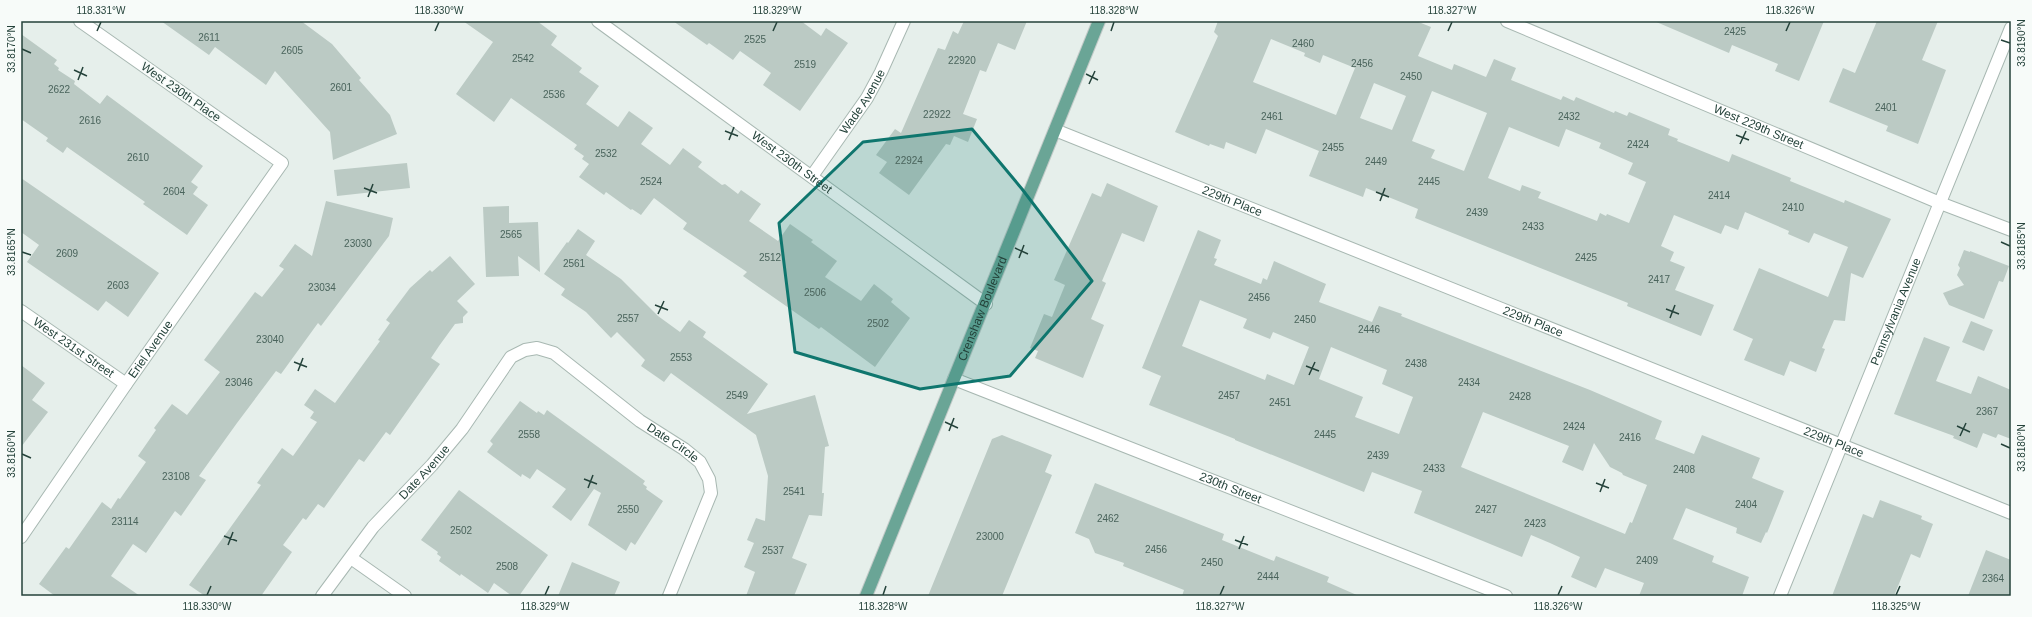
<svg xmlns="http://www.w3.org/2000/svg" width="2032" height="617" font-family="Arial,sans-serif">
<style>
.building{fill:#bbcac4;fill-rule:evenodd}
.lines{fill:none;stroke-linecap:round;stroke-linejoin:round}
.minor-casing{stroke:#a8b8b2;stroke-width:14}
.tertiary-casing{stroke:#a8b8b2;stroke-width:14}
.primary-casing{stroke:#c2cac8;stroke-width:14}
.minor{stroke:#fff;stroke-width:12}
.tertiary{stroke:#fff;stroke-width:12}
.primary{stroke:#6aa596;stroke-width:12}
.marked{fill:#0f766e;fill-opacity:0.2;stroke:#0f766e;stroke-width:3;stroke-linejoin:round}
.ticks{fill:none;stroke:#24423a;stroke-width:1.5}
.labels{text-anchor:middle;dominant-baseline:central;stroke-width:3.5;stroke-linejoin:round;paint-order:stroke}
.number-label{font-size:10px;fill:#4a645c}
.street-label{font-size:12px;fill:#24423a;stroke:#f7fbf9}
.neatline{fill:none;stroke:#24423a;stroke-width:1.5}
.ticks-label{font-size:10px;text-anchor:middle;fill:#24423a}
</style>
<rect width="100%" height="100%" fill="#e6efeb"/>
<path class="building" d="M161,21H301L332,44L361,78L359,80L390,115L397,134L333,160L330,132L275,71L266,85L215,47L209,55Z
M463,21H537L557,36L551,45L582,68L579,72L599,86L586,104L618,127L629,111L653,128L641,144L670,165L683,148L702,162L698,167L722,185L725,184L738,194L741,190L761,204L749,221L778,241L790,224L813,240L811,242L837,261L825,277L861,301L874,284L893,299L891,302L910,318L875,367L821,327L819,329L743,276L747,272L683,229L687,223L654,198L641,215L632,209L631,210L606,192L604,195L579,177L589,164L582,159L584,156L574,149L577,145L511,98L494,122L456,94L493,42Z
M673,21H801L821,36L826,28L848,43L800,111L763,85L771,73L740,51L733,60L709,43L707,45Z
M964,21H1027L1015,50L998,43L986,72L980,70L963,114L977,119L968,142L954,136L950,145L946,144L909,195L879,173L887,162L876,155L895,129L901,133L938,48L945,50L953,31L958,34Z
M1218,21H1416L1431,27L1418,56L1452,70L1454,64L1486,77L1494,59L1516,68L1511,80L1561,100L1563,96L1574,101L1576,97L1614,113L1615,111L1627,116L1629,112L1670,129L1668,135L1678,139L1677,141L1729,162L1732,154L1791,178L1790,181L1844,203L1845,200L1891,219L1863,278L1851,273L1845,321L1834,320L1822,348L1825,349L1816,372L1790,361L1784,376L1744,360L1753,339L1733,330L1759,268L1828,297L1848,247L1814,233L1809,243L1788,234L1789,231L1745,212L1738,230L1725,225L1721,234L1674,215L1661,246L1674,252L1670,261L1685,267L1675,290L1714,305L1701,336L1627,306L1628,303L1415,218L1418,209L1366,188L1363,197L1309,176L1319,151L1266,129L1256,154L1226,142L1224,149L1210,144L1209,146L1175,132L1218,36L1214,32ZM1271,39L1305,53L1304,56L1320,63L1323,55L1355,68L1336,115L1253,82ZM1374,83L1406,96L1392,130L1360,118ZM1432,91L1487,113L1464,171L1431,158L1435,150L1412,141ZM1509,127L1559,147L1566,129L1601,143L1599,148L1633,163L1628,174L1646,182L1629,223L1607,214L1606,216L1600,213L1597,221L1538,198L1541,192L1522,185L1520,191L1488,178Z
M1654,21H1824L1799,81L1775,71L1778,64L1732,45L1729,53Z
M1877,21H1938L1922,60L1946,70L1918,144L1886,131L1888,126L1829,102L1843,68L1855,73Z
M21,34L57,60L54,64L59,68L58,70L75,81L74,84L100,104L107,95L203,166L191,182L198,187L193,194L208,205L187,235L143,204L145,202L67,147L63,153L46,141L48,138L21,119Z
M407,163L410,188L337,196L334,170Z
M21,178L159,273L128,317L106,301L98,311L27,262L39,245L21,232Z
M1107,183L1158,206L1144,242L1122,233L1102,281L1106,283L1091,319L1104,325L1083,378L1035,358L1038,351L1030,348L1044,314L1052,317L1065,285L1054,280L1092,193L1101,197Z
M326,201L393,218L389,236L321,326L318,323L281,374L276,371L237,423L199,476L206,480L181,516L175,511L146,553L133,544L111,576L140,596H55L39,584L66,547L69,549L102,502L111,509L118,498L120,499L146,462L138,456L156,430L154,428L172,404L187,415L220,372L204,360L255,292L262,297L284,269L279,266L295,244L312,256Z
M509,206V223L538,222L540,272L518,256L519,276L486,277L483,207Z
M578,229L595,241L586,255L621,279L658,316L680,332L689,320L706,332L703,337L768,384L747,414L815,395L829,446L825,447L822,493H824L822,516L809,515L792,558L807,564L794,596H746L755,572L744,567L754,543L747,540L756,518L765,521L768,476L756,435L671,373L664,382L641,366L645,360L617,332L611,338L586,312L561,295L565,289L544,274L567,242L568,243Z
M1198,230L1221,240L1214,258L1217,259L1214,265L1261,284L1263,278L1267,280L1274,261L1326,284L1319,302L1372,322L1379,306L1402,314L1401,316L1590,390L1662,421L1655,439L1694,454L1702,435L1760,458L1752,478L1784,491L1767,533L1766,532L1761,543L1736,533L1737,528L1686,508L1673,539L1714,556L1712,562L1749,577L1742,596H1639L1644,583L1605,568L1596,588L1571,577L1580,557L1550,543L1531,535L1522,557L1414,513L1422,491L1372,472L1364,492L1235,440V439L1149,405L1161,376L1142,368ZM1200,300L1247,319L1243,328L1270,339L1273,332L1309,347L1294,385L1267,374L1265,380L1182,346ZM1331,347L1387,370L1382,384L1413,397L1399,434L1355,417L1363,397L1319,379ZM1483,412L1569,446L1562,462L1583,471L1594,443L1610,467L1622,473L1623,475L1647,485L1632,523L1630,522L1625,534L1461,467Z
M1964,250L1970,252V251L2009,266L2003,282L1999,281L1984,319L1949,305L1943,293L1964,285L1957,275L1960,268L1958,265Z
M450,256L475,284L457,301L468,312L463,317V323L455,324L439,346L431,358L440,364L390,435L386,432L364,462L359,459L324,508L318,504L306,520L303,518L283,545L292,552L261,596H205L189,585L261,485L257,483L282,448L293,456L317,422L310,418L314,412L304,405L315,389L335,403L380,341L378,340L390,323L386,320L410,288L430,270L432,272Z
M1971,321L1993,330L1984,351L1962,342Z
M1924,337L1950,347L1936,381L1971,394L1978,376L2011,390V439L1998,434L1996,438L1983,433L1977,448L1953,438L1954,436L1894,414Z
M21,365L45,383L32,400L48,412L21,447Z
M520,401L537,413L538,411L544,415L547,410L645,481L643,484L647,487L646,489L663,501L635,545L631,542L626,551L588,525L601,493L594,489L571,521L552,507L566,489L537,469L530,479L522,474L521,477L487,452L493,444L490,441Z
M1002,435L1052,455L1045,472L1052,475L1002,596H928L992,439Z
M1095,483L1224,534L1222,540L1274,561L1276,556L1329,577L1327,582L1359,596H1182L1184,590L1123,566L1124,563L1095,553L1089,539L1075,533Z
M459,490L548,555L519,596H512L494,583L488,593L461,574L460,576L439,561L441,557L437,554L438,552L421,540Z
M1880,500L1922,516L1921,519L1933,524L1920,558L1911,554L1894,596H1832L1863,514L1873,518Z
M1986,550L2011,560V596H1968Z
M572,562L620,582L614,596H558Z"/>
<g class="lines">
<g class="minor-casing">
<g id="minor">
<path id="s1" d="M598,21L986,304"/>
<path id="s2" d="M1507,21L1940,203L2011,230"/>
<path id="s3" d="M1055,130L2011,513"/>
<path id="s4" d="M812,176L867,98L881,72L904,21"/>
<path id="s5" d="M21,311L126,384"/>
<path id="s6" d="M954,379L1506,596"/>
<path id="s7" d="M21,537L126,384L282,163L80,21"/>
<path d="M351,558L405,596"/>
<path id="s8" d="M322,596L373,527L432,465L462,429L511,357L525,350L537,348L554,353L640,421L684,449L700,462L709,479L711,493L669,596"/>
</g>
</g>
<g class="tertiary-casing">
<g id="tertiary">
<path id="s9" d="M1780,596L2011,28"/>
</g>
</g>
<g class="primary-casing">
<g id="primary">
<path id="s10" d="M866,596L1099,21"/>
</g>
</g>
<use href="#minor" class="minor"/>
<use href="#tertiary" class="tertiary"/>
<use href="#primary" class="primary"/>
</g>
<path class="marked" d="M972,129L1022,189L1092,281L1010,376L920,389L795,352L779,223L863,142Z"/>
<path class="ticks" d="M97,31L101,22M435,31L439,22M773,31L777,22M1111,31L1114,22M1448,31L1452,22M1786,31L1790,22M2001,40L2010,43M22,49L31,53M74,70L87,76M1086,74L1098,80M78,80L83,67M1089,84L1095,71M725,131L738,136M1736,135L1749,140M729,140L734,127M1740,144L1746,131M364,188L377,193M1376,192L1389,197M368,197L373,184M1380,201L1385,188M2001,242L2010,246M1015,248L1028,254M22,252L31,255M1019,258L1024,245M655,305L668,310M1666,309L1679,314M658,314L664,301M1670,318L1675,305M294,362L307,367M1306,366L1319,371M298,371L303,358M1309,375L1315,362M945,422L958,428M1957,426L1970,432M949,431L954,418M1960,436L1966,423M2001,444L2010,448M22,454L31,458M584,479L597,484M1596,483L1609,488M588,488L593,475M1600,492L1605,479M224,536L237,541M1235,540L1248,545M228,545L233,532M1239,549L1244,536M207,595L211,586M545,595L549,586M883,595L886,586M1220,595L1224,586M1558,595L1562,586M1896,595L1900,586"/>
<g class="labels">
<g class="number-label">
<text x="1735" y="31">2425</text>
<text x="209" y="37">2611</text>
<text x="755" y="39">2525</text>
<text x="1303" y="43">2460</text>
<text x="292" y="50">2605</text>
<text x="523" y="58">2542</text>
<text x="962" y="60">22920</text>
<text x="1362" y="63">2456</text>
<text x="805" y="64">2519</text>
<text x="1411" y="76">2450</text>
<text x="341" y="87">2601</text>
<text x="59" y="89">2622</text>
<text x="554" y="94">2536</text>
<text x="1886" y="107">2401</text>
<text x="937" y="114">22922</text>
<text x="1272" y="116">2461</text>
<text x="1569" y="116">2432</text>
<text x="90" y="120">2616</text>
<text x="1638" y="144">2424</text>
<text x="1333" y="147">2455</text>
<text x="606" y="153">2532</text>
<text x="138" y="157">2610</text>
<text x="909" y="160">22924</text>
<text x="1376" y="161">2449</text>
<text x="651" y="181">2524</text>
<text x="1429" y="181">2445</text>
<text x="174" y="191">2604</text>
<text x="1719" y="195">2414</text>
<text x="1793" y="207">2410</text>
<text x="1477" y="212">2439</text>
<text x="1533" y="226">2433</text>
<text x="511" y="234">2565</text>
<text x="358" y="243">23030</text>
<text x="67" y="253">2609</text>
<text x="770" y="257">2512</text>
<text x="1586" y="257">2425</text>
<text x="574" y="263">2561</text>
<text x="1659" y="279">2417</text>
<text x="118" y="285">2603</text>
<text x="322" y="287">23034</text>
<text x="815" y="292">2506</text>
<text x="1259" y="297">2456</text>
<text x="628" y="318">2557</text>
<text x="1305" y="319">2450</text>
<text x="878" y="323">2502</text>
<text x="1369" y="329">2446</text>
<text x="270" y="339">23040</text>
<text x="681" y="357">2553</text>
<text x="1416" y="363">2438</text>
<text x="239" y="382">23046</text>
<text x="1469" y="382">2434</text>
<text x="737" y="395">2549</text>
<text x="1229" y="395">2457</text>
<text x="1520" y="396">2428</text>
<text x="1280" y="402">2451</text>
<text x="1987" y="411">2367</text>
<text x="1574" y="426">2424</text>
<text x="529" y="434">2558</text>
<text x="1325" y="434">2445</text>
<text x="1630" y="437">2416</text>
<text x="1378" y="455">2439</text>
<text x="1434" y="468">2433</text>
<text x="1684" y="469">2408</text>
<text x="176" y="476">23108</text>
<text x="794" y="491">2541</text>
<text x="1746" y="504">2404</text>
<text x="628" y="509">2550</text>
<text x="1486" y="509">2427</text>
<text x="1108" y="518">2462</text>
<text x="125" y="521">23114</text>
<text x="1535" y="523">2423</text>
<text x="461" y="530">2502</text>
<text x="990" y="536">23000</text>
<text x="1156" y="549">2456</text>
<text x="773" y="550">2537</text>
<text x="1647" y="560">2409</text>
<text x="1212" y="562">2450</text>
<text x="507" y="566">2508</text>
<text x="1268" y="576">2444</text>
<text x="1993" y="578">2364</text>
</g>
<g class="street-label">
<text transform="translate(181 92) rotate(35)">West 230th Place</text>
<text stroke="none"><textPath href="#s4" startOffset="90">Wade Avenue</textPath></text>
<text stroke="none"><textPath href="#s2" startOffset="273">West 229th Street</textPath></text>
<text stroke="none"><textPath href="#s1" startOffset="240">West 230th Street</textPath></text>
<text stroke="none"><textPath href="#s3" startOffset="191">229th Place</textPath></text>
<text stroke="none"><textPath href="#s10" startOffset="310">Crenshaw Boulevard</textPath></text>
<text stroke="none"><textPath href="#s9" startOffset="307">Pennsylvania Avenue</textPath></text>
<text stroke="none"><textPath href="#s3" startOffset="515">229th Place</textPath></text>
<text stroke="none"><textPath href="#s5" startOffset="64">West 231st Street</textPath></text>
<text stroke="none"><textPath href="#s7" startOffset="228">Eriel Avenue</textPath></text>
<text stroke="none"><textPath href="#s3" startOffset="839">229th Place</textPath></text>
<text stroke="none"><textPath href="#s8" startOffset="500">Date Circle</textPath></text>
<text stroke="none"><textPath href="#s8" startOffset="161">Date Avenue</textPath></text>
<text stroke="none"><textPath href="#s6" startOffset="297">230th Street</textPath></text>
</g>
</g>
<rect width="2032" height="617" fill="none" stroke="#f7fbf9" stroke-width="44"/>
<rect x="22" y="22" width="1988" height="573" class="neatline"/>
<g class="ticks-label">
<text x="101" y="14">118.331°W</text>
<text x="439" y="14">118.330°W</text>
<text x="777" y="14">118.329°W</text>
<text x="1114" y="14">118.328°W</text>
<text x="1452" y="14">118.327°W</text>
<text x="1790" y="14">118.326°W</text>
<text transform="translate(2021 43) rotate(-90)" y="4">33.8190°N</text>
<text transform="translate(11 49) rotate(-90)" y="4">33.8170°N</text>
<text transform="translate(2021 246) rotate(-90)" y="4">33.8185°N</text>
<text transform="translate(11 252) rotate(-90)" y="4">33.8165°N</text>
<text transform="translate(2021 448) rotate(-90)" y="4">33.8180°N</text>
<text transform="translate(11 454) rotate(-90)" y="4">33.8160°N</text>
<text x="207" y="610">118.330°W</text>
<text x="545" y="610">118.329°W</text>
<text x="883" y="610">118.328°W</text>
<text x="1220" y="610">118.327°W</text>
<text x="1558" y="610">118.326°W</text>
<text x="1896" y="610">118.325°W</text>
</g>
</svg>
